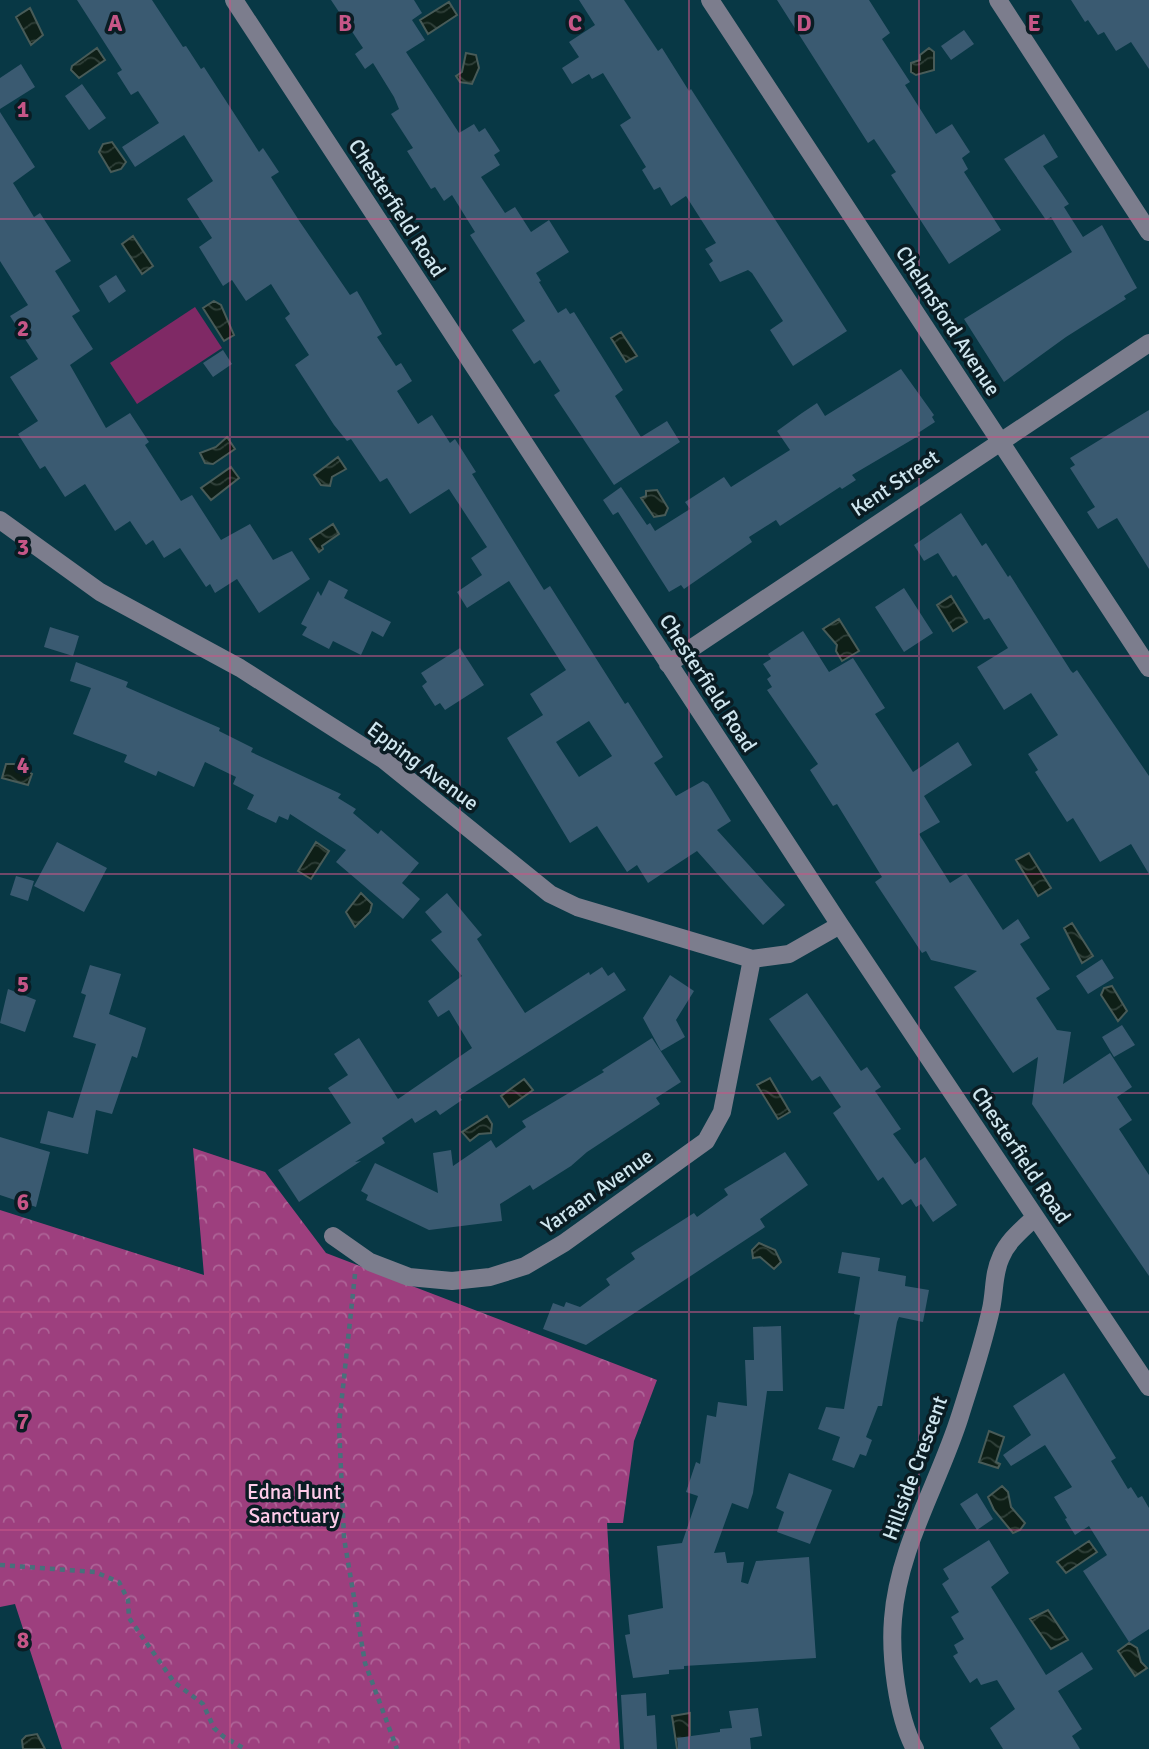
<svg xmlns="http://www.w3.org/2000/svg" width="1149" height="1749" font-family="Signika,sans-serif">
<style>
.green{fill:#7f2965}
.forest{fill:url(#forest-crowns)}
.water{fill:url(#water-waves);stroke:#485b58;stroke-width:2}
.building{fill:#3a5a71;fill-rule:evenodd}
.lines{fill:none;stroke-linecap:round;stroke-linejoin:round}
.path{stroke:#48707b;stroke-width:4.5;stroke-dasharray:5 5;stroke-linecap:butt}
.minor{stroke:#7c7d8d;stroke-width:18}
.grid{fill:none;stroke:#c65687;stroke-width:2;stroke-opacity:0.55}
.labels{text-anchor:middle;dominant-baseline:central;stroke-width:7;stroke-linejoin:round;paint-order:stroke}
.street-label{font-size:21px;fill:#cfe6ef;stroke:#0a1c23}
.park-label{font-size:21px;fill:#fecbe9;stroke:#0a1c23}
.grid-label{font-size:23px;text-anchor:middle;font-weight:bold;fill:#c65687;stroke:#0a1c23;stroke-width:7;stroke-linejoin:round;paint-order:stroke}
</style>
<defs>
<pattern id="forest-crowns" width="20" height="18" patternUnits="userSpaceOnUse" patternTransform="scale(1.75)"><rect width="20" height="18" fill="#9d3f7e"/><path d="M2 6a3 3 0 1 1 6 0M12 15a3 3 0 1 1 6 0" fill="none" stroke="#ae6497"/></pattern>
<pattern id="water-waves" width="16" height="10" patternUnits="userSpaceOnUse" patternTransform="scale(1.75)"><rect width="16" height="10" fill="#0e1f17"/><path d="M0 5q4-4 8 0t8 0" fill="none" stroke="#304039"/></pattern>
</defs>
<rect width="100%" height="100%" fill="#083845"/>
<path class="green" d="M195,307L222,348L137,404L110,363Z"/>
<path class="forest" d="M193,1148L265,1172L326,1253L657,1380L634,1441L623,1523H607L620,1749H62L15,1604L0,1607V1210L204,1275Z"/>
<path class="water" d="M449,2L457,15L428,34L420,20Z
M30,8L43,35L31,45L16,17Z
M97,48L105,60L79,78L71,70L72,66Z
M929,48L934,52V70L916,75L911,72V63L920,60V55Z
M466,53L476,55L479,68L472,84L460,82L456,76L462,72Z
M112,142L126,162L121,169L111,172L99,152L103,144Z
M133,236L153,266L142,274L122,244Z
M214,301L221,305L234,335L224,341L203,308Z
M621,332L637,356L626,362L611,338Z
M227,437L235,449L213,464L205,463L200,453L216,447Z
M338,457L346,469L332,477L330,486L321,485L314,475Z
M231,467L239,478L211,500L201,488Z
M657,490L668,508L665,515L654,517L641,498L646,496V491Z
M333,524L339,534L322,546L323,549L319,552L310,539Z
M951,596L967,622L953,631L937,605Z
M839,619L859,651L842,661L836,651L837,645L823,629Z
M6,764H14L32,774L28,785L2,778Z
M316,842L329,851L311,879L298,871Z
M1029,853L1051,888L1038,896L1016,860Z
M361,893L372,904L370,912L355,927L346,912Z
M1072,923L1093,956L1082,963L1064,928Z
M1112,986L1127,1011L1118,1021L1101,995L1104,988Z
M770,1078L790,1112L778,1119L757,1085Z
M524,1079L533,1090L509,1107L501,1096Z
M487,1116L492,1124L491,1133L479,1134L470,1141L462,1132Z
M759,1243L775,1250L781,1262L774,1269L760,1257L753,1258L752,1250Z
M989,1431L1004,1437L996,1462L1000,1464L998,1468L979,1462Z
M1002,1486L1008,1492L1011,1507L1025,1523L1020,1530L1013,1533L994,1510L988,1497Z
M1089,1541L1097,1552L1066,1573L1057,1562Z
M1048,1610L1068,1640L1051,1649L1030,1619Z
M1129,1643L1137,1648L1141,1662L1147,1668L1135,1676L1118,1651Z
M690,1713V1748L677,1749L672,1716Z
M37,1734L45,1749H23L22,1740L26,1736Z"/>
<path class="building" d="M77,0H152L183,47L186,46L201,69L204,67L259,152L263,148L279,172L271,177L300,222L350,295L357,291L382,334L377,337L396,366L401,363L412,381L397,391L418,424L432,415L450,443L455,439L476,472L472,474L544,590L550,586L625,704L628,702L663,757L654,763L676,796L703,781L708,784L731,821L717,830L785,905L763,925L697,851L648,883L637,865L627,872L597,826L570,843L507,738L543,715L530,694L566,670L509,581L467,608L457,592L482,575L471,558L487,547L449,489L410,514L387,478L380,482L351,439L347,441L334,425L295,365L309,355L285,318L290,314L271,284L246,301L232,280L223,286L199,247L212,238L187,199L213,181L184,135L135,167L122,147L159,123L138,91L131,95L117,73L122,70ZM589,721L612,756L579,777L556,742Z
M331,0H414L422,13L412,20L425,40L406,52L459,133L474,124L479,132L485,128L500,151L494,155L500,165L481,177L505,213L515,207L531,232L549,220L569,252L536,273L541,281L539,282L558,313L566,308L570,314L574,312L623,390L615,396L641,437L667,421L680,442L614,485L554,395L560,391L540,360L534,364L512,330L525,321L470,235L475,232L452,195L444,201L435,187L431,189L407,151L413,148L391,114L399,109L394,97L373,63L365,69L355,54L363,48Z
M579,0H624L658,51L662,48L689,91L691,89L847,331L793,366L770,330L783,321L752,273L748,270L720,282L709,264L713,261L705,249L716,243L686,196L671,206L660,187L654,190L642,170L646,167L620,125L631,118L603,73L592,79L589,74L572,84L562,68L579,57L569,42L595,25Z
M777,0H869L890,33L882,39L910,82L905,85L936,134L952,124L970,152L962,158L968,169L964,172L1001,230L949,264L891,175L896,172L874,139L868,143Z
M1071,0H1149V69L1131,42L1116,51L1104,32L1098,35L1088,20L1085,22Z
M964,30L974,44L951,60L941,46Z
M21,64L35,87L0,109V78Z
M82,84L106,118L89,130L65,96Z
M0,112L35,167L13,183L34,217L40,213L71,261L55,271L80,311L72,316L93,349L70,365L106,428L130,413L149,442L145,445L181,501L192,495L221,540L250,524L273,560L292,551L310,579L259,613L237,579L215,593L210,584L206,587L180,548L164,558L153,540L146,545L130,521L115,531L85,484L65,497L45,466L40,469L18,434L38,421L10,377L38,359L10,316L28,305L0,261Z
M1044,134L1058,157L1043,166L1069,204L1064,207L1083,237L1102,225L1137,288L1124,296L1126,299L1066,337L1004,382L964,319L1072,252L1051,217L1046,220L1004,159Z
M116,275L126,291L109,303L99,286Z
M223,350L232,364L213,377L203,363Z
M901,369L934,415L932,417L935,422L918,433L920,435L852,475L856,480L842,489L840,487L780,526L776,520L749,537L752,542L684,589L681,585L669,592L618,512L613,515L603,500L621,487L647,525L650,523L655,531L690,509L685,502L724,477L731,487L790,450L777,431L802,413L817,403L825,416Z
M1149,410V569L1117,518L1098,529L1087,512L1095,507L1070,468L1075,465L1070,458Z
M961,513L982,546L986,543L1008,577L1010,575L1071,671L1073,673L1077,670L1149,776V874L1131,844L1100,862L1073,818L1067,822L1035,772L1038,770L1028,754L1058,735L1031,693L1004,710L977,667L1008,648L989,618L984,620L956,575L953,577L938,553L924,561L914,545Z
M329,580L348,590L344,598L391,622L383,637L372,631L361,655L333,641L329,649L302,635L307,627L301,624L318,591L321,596Z
M904,588L933,633L904,652L875,607Z
M50,627L79,636L73,656L44,647Z
M803,631L829,672L853,658L885,708L875,714L913,772L958,742L972,765L924,796L940,822L919,834L950,883L966,873L1003,930L1018,919L1030,938L1020,944L1050,989L1036,998L1057,1030L1071,1032L1063,1084L1110,1053L1132,1087L1117,1097L1132,1120L1119,1129L1149,1175V1276L1032,1104L1038,1057L1013,1073L954,987L977,971L931,960L926,951L922,953L875,882L882,877L837,804L833,806L810,770L818,764L767,690L772,687L767,679L771,676L763,664L771,659L768,654Z
M460,648L484,685L445,710L440,703L435,706L422,686L427,682L421,673Z
M76,662L128,682L126,687L220,728L219,731L253,748L251,752L341,794L338,798L356,809L353,813L378,834L381,830L419,863L402,883L420,899L403,919L336,862L346,850L290,814L288,820L279,816L276,823L247,809L254,795L233,784L236,777L205,762L194,787L158,771L156,776L124,762L127,755L73,734L91,688L70,681Z
M57,842L107,868L84,912L34,886Z
M16,876L34,881L28,901L10,895Z
M447,893L482,935L477,939L525,1013L589,972L590,975L602,967L608,976L614,972L626,990L459,1096L462,1100L440,1115L436,1110L415,1123L412,1118L382,1138L385,1143L355,1162L361,1161L299,1202L278,1170L351,1123L328,1088L348,1075L334,1054L359,1038L398,1099L472,1048L449,1010L438,1017L428,1001L462,976L431,940L442,932L425,912Z
M1102,959L1114,978L1088,994L1076,976Z
M90,965L121,974L109,1014L146,1028L137,1058L132,1056L112,1114L96,1110L88,1154L40,1143L48,1111L73,1118L96,1044L73,1037L86,995L81,993Z
M670,975L694,991L676,1020L685,1037L661,1051L643,1018Z
M8,989L36,1000L25,1032L0,1023Z
M807,993L861,1071L867,1067L881,1087L875,1091L901,1129L893,1134L915,1164L925,1157L957,1205L933,1222L921,1204L916,1207L911,1199L902,1205L883,1177L878,1181L833,1113L841,1107L820,1076L812,1081L769,1019Z
M1122,1025L1135,1045L1114,1057L1102,1037Z
M652,1038L681,1082L656,1098L660,1104L587,1152L571,1166L533,1190L530,1185L500,1204L502,1221L429,1230L366,1200L368,1195L361,1191L375,1163L438,1193L433,1153L451,1150L453,1166L491,1140L496,1148L526,1127L522,1121L604,1072L602,1070Z
M0,1137L50,1152L36,1207L0,1195Z
M785,1152L808,1185L760,1219L765,1227L586,1345L543,1329L553,1303L564,1307L566,1302L580,1307L610,1285L606,1279L635,1259L631,1253L694,1213L697,1217L728,1195L724,1189Z
M842,1252L880,1258L878,1271L906,1276L905,1286L929,1290L923,1322L899,1317L897,1322L882,1406H878L866,1437L872,1440L866,1456L860,1454L854,1468L832,1460L840,1437L818,1429L826,1407L844,1409L860,1315L854,1314L860,1277L838,1273Z
M781,1326L783,1391H767L753,1493L748,1509L732,1503L714,1553L725,1552L727,1563L744,1562L741,1582L748,1584L756,1561L809,1557L816,1658L684,1666V1669L669,1670V1674L633,1678L625,1635L630,1634L628,1615L663,1608L657,1546L682,1543L698,1496L686,1492L696,1462L700,1464L707,1415L716,1417L718,1402L747,1406L745,1360H754L753,1327Z
M1064,1373L1116,1458L1111,1461L1128,1489L1131,1487L1138,1498L1142,1496L1149,1508V1629L1129,1642L1083,1571L1107,1555L1089,1526L1075,1535L1065,1519L1067,1518L1054,1497L1072,1487L1045,1445L1011,1466L1003,1455L1031,1435L1013,1406Z
M789,1473L832,1490L810,1544L777,1532L784,1512L776,1508Z
M977,1493L993,1519L977,1530L960,1504Z
M989,1540L1009,1573L991,1587L1046,1675L1082,1652L1093,1669L1058,1691L1082,1729L1072,1736L1080,1749H1003L990,1728L1015,1709L997,1680L981,1685L977,1678L970,1683L953,1656L958,1653L954,1645L964,1639L951,1617L959,1612L942,1584L949,1579L943,1569Z
M646,1693L647,1716L655,1715L657,1749H624L621,1695Z
M758,1708L762,1736L750,1738L751,1749H678L677,1738L720,1732V1729L732,1728L729,1711Z"/>
<g class="lines">
<path class="path" d="M355,1274L339,1425L344,1538L365,1663L397,1749
M0,1565L95,1572L119,1582L128,1600L129,1618L174,1682L203,1704L214,1728L224,1737L245,1749"/>
<path class="minor" d="M234,0L840,925L1149,1387
M710,0L1149,668
M998,0L1149,232
M0,520L100,592L240,668L384,760L550,894L577,907L752,959L789,954L840,925
M668,664L1149,343
M333,1236L370,1262L409,1277L452,1281L490,1277L525,1266L564,1243L706,1141L722,1112L752,959
M915,1749C897,1717 890,1655 893,1619C898,1548 939,1483 960,1416C971,1381 983,1345 991,1309C995,1291 993,1274 1001,1257C1008,1240 1023,1229 1035,1217"/>
</g>
<path class="grid" d="M230,0V1749M460,0V1749M689,0V1749M919,0V1749M0,219H1149M0,437H1149M0,656H1149M0,874H1149M0,1093H1149M0,1312H1149M0,1530H1149"/>
<g class="labels">
<g class="street-label">
<text transform="translate(397 208) rotate(57)">Chesterfield Road</text>
<text transform="translate(948 321) rotate(57)">Chelmsford Avenue</text>
<text transform="translate(895 483) rotate(-34)">Kent Street</text>
<text transform="translate(708 683) rotate(57)">Chesterfield Road</text>
<text transform="translate(423 766) rotate(37)">Epping Avenue</text>
<text transform="translate(1021 1155) rotate(56)">Chesterfield Road</text>
<text transform="translate(597 1191) rotate(-35)">Yaraan Avenue</text>
<text transform="translate(915 1468) rotate(-70)">Hillside Crescent</text>
</g>
<g class="park-label">
<text x="294" y="1492">Edna Hunt<tspan x="294" dy="24">Sanctuary</tspan></text>
</g>
</g>
<g class="grid-label">
<text x="115" y="31">A</text>
<text x="345" y="31">B</text>
<text x="575" y="31">C</text>
<text x="804" y="31">D</text>
<text x="1034" y="31">E</text>
<text x="23" y="117">1</text>
<text x="23" y="336">2</text>
<text x="23" y="555">3</text>
<text x="23" y="773">4</text>
<text x="23" y="992">5</text>
<text x="23" y="1210">6</text>
<text x="23" y="1429">7</text>
<text x="23" y="1648">8</text>
</g>
</svg>
